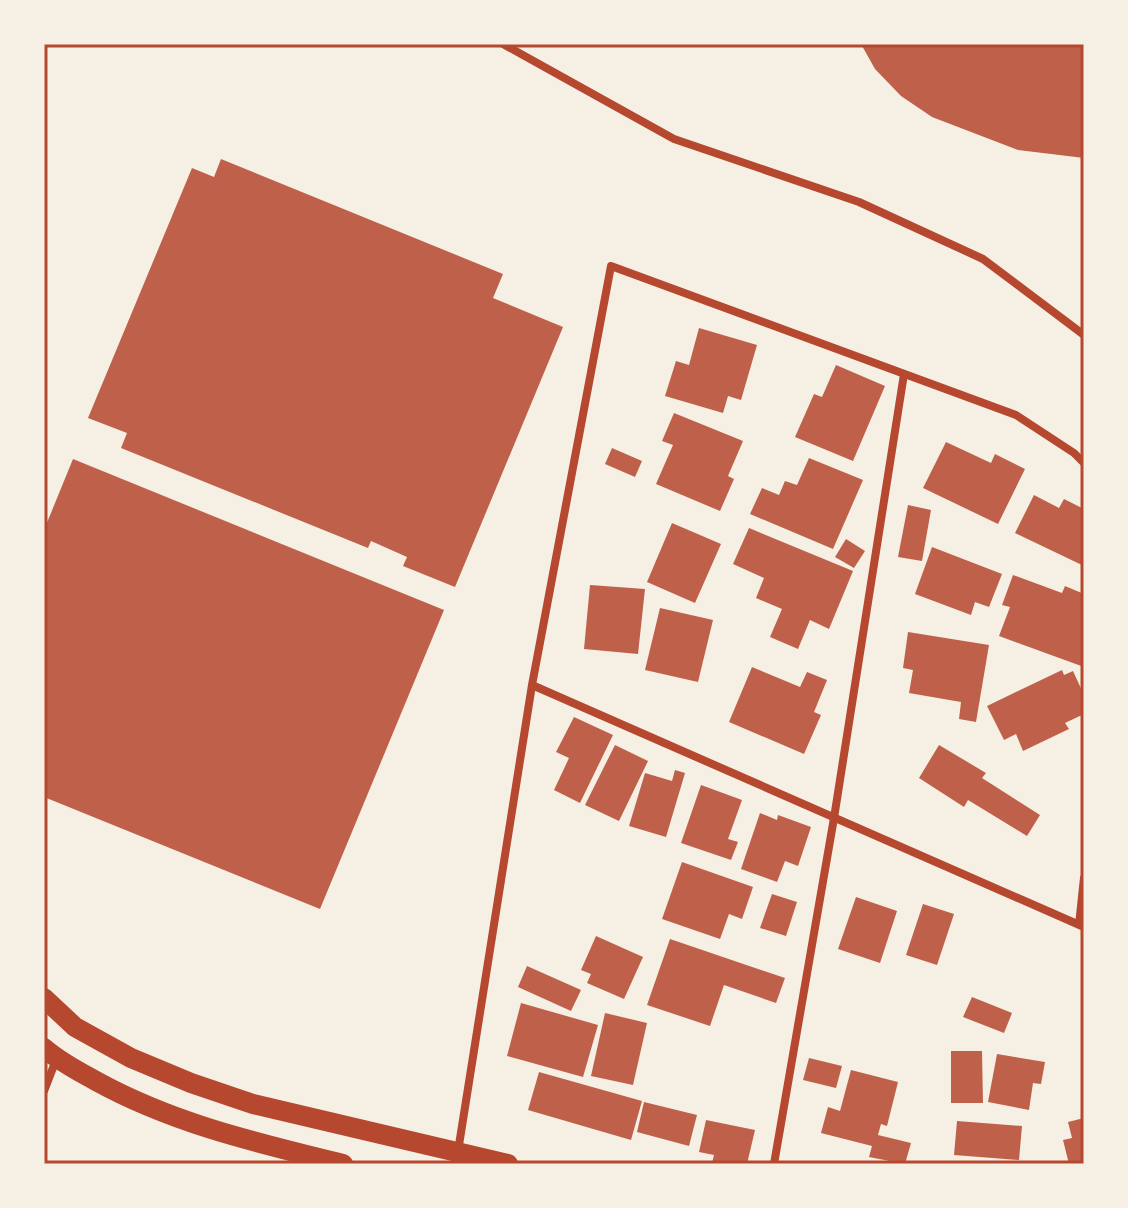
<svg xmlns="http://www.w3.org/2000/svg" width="1128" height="1208" font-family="'PT Serif',serif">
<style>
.building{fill:#bf614a}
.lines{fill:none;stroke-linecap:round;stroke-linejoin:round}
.minor{stroke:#b5482f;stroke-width:8}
.primary{stroke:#b5482f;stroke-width:20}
.neatline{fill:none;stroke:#b5482f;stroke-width:3}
</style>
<rect width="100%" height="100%" fill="#f6efe4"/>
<path class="building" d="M861,44H1084V158L1018,150L932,117L901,96L875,69Z
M221,159L503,274L493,298L563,327L455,587L403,566L407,557L371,541L368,548L121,448L127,433L88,418L192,168L214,177Z
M699,328L757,345L741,400L728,396L723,413L665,396L676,361L689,365Z
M836,365L885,386L853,461L795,437L814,394L822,397Z
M674,413L743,441L728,476L734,479L720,511L656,484L673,445L662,441Z
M946,442L991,463L995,454L1025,469L998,524L923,488Z
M612,448L642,461L635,477L605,464Z
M809,458L863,480L833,549L750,514L762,488L779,495L785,481L797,485Z
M73,459L444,610L320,909L44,797V530Z
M1034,495L1059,508L1064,499L1084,509V566L1015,533Z
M908,505L931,510L922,561L898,557Z
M672,523L721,544L695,603L647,582Z
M749,528L853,571L829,629L810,620L798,649L770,637L782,609L756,598L764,578L733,564Z
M846,539L865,551L854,568L835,557Z
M932,547L1002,574L989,607L975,602L971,615L915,594Z
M1013,575L1062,593L1065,586L1084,594V667L999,636L1010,607L1002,605Z
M590,585L645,589L638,654L584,649Z
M660,608L713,620L698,682L645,670Z
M908,632L989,645L976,722L959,719L961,702L909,693L913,670L903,668Z
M752,667L800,687L807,672L827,680L814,712L821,715L804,754L729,722Z
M1062,670L1064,675L1073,671L1084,695V714L1065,723L1069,729L1023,751L1016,734L1004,740L987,706Z
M574,717L613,735L580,803L554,790L569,758L556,752Z
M615,745L648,761L619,821L585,805Z
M939,745L986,773L982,778L1040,815L1027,836L968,800L964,807L919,778Z
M675,770L685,773L666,837L629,826L645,773L672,781Z
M701,785L742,800L728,839L738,842L731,860L681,843Z
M760,813L777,820L778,815L811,827L798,866L785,861L777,882L741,869Z
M682,862L753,887L742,919L729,914L720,939L662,919Z
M772,894L797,902L786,936L760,928Z
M856,897L897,911L880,963L838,949Z
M923,904L954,914L937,965L906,955Z
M596,936L643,957L624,999L587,983L591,974L581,970Z
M670,939L785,978L776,1003L724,985L710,1026L647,1005Z
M527,966L581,990L571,1011L518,987Z
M972,997L1012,1013L1004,1033L963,1017Z
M521,1003L598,1025L583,1077L507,1056Z
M605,1013L647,1023L633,1085L591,1076Z
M951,1051H982L983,1103H951Z
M997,1054L1045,1062L1041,1084L1033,1083L1029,1110L988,1102Z
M809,1058L842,1066L836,1088L803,1080Z
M851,1070L898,1082L887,1126L881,1124L878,1135L911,1143L905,1164L869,1157L872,1146L821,1133L828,1107L840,1111Z
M539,1072L642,1101L631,1140L528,1110Z
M644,1102L697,1115L689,1146L637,1132Z
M1084,1118V1164H1069L1063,1140L1072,1138L1068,1122Z
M706,1120L755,1130L747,1164L712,1163L714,1155L699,1152Z
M957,1121L1022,1126L1019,1160L954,1155Z"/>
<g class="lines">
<path class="minor" d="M503,44L674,139L859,202L983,259L1084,335
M532,685L1084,927
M1079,925L1084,878
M44,1091L56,1060
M456,1164L532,685L611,266L1016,415L1074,453L1084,463
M774,1164L834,818L904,374"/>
<path class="primary" d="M44,998L75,1027L131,1058L191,1083L253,1104L508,1164
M44,1048C60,1062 78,1071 96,1081C174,1124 258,1143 343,1164"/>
</g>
<rect width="1128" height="1208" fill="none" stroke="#f6efe4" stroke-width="92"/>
<rect x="46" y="46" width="1036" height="1116" class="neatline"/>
</svg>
